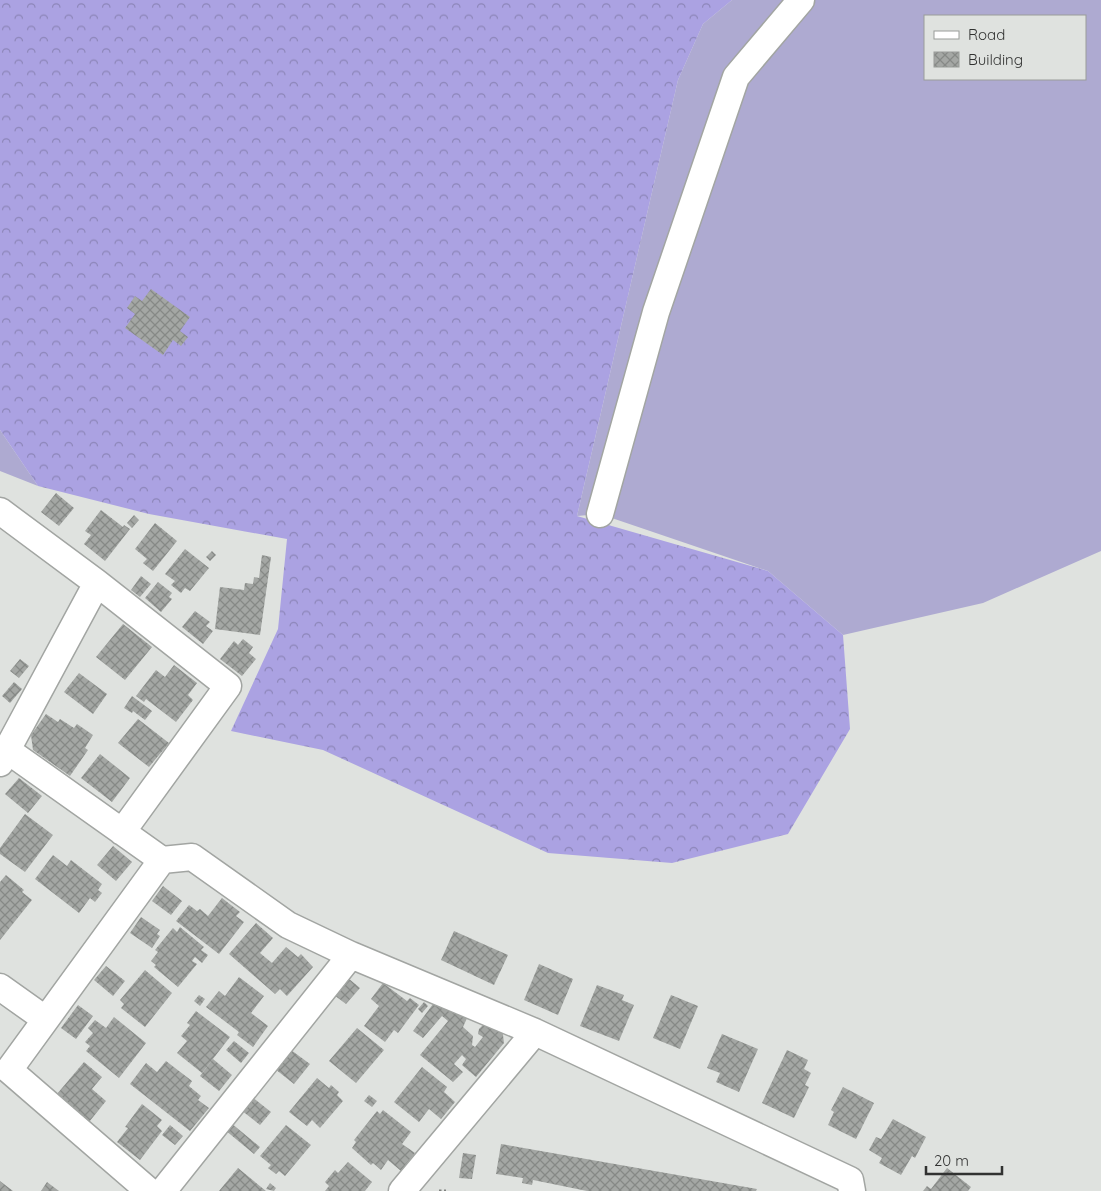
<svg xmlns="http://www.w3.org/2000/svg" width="1101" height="1191" font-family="Quicksand,sans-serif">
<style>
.grass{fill:#aeaad1;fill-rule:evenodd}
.forest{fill:url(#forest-crowns)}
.building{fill:url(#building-cross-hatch)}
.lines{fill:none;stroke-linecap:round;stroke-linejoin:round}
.street-casing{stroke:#a2a5a2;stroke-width:29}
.path{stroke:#808280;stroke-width:3;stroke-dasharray:2.5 2.5;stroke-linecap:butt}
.street{stroke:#fff;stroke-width:26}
</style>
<defs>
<pattern id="forest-crowns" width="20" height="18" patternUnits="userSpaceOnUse" patternTransform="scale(1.25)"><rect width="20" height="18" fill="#aba2e2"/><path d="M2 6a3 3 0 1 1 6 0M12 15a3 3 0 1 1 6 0" fill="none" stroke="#8c85b8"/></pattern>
<pattern id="building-cross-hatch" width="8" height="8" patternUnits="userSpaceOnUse" patternTransform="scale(1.25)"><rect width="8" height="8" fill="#a4a7a4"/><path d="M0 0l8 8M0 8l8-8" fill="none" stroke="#868986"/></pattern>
</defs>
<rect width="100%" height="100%" fill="#dfe2df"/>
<path class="grass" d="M732,0H1101V551L983,603L843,635L768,571L600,514L577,516L678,80L703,24ZM925,16H1085V79H925Z
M0,430L38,486L0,471Z"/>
<path class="forest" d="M0,0H732L703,24L678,80L577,516L768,571L843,635L850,729L788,834L672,863L548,853L323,750L231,731L278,629L287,539L149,514L38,486L0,430Z"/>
<path class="building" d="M151,289L190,317L180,331L188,337L181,346L173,340L163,355L125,328L135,314L127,308L135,296L142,301Z
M56,493L74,508L59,526L41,512Z
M101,510L123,527L124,525L130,529L105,561L84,544L91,535L85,531Z
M134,515L139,520L132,528L127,523Z
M155,523L177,541L153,571L143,563L147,559L135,549Z
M185,549L209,568L190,591L185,588L181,593L171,585L175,581L165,574Z
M212,551L216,555L210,561L206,557Z
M262,555L271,557L260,635L215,629L220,587L244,590L245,583L253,584L254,577L259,578Z
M141,576L151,584L140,597L131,590Z
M158,582L172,593L169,597L172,599L161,612L145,598Z
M195,611L210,622L206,626L213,631L203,644L182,627Z
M123,624L152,647L125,680L96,657Z
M243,639L253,647L249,653L256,659L242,676L220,659L234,641L238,645Z
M20,659L29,666L19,678L10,671Z
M174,665L197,683L188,695L193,700L176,722L146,699L144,702L136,696L156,670L165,677Z
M79,673L107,694L93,714L64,692Z
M14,682L22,689L10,703L2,696Z
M132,696L152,711L145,720L133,711L132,713L124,708Z
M46,714L58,722L60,719L74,728L77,724L93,735L85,748L88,750L70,776L33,750L31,735Z
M138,719L169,743L149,767L118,743Z
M100,754L130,778L112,802L81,778Z
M19,778L42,796L28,813L5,794Z
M25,814L53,835L25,872L0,854V848Z
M113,846L132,862L116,881L97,865Z
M53,855L67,866L71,860L102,884L98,890L102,893L95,902L90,898L79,913L35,879Z
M6,875L24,890L22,892L32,900L0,940V882Z
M163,886L182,901L171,915L152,901Z
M222,898L240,912L236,916L244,922L219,954L176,921L189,905L197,911L200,909L208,916Z
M141,917L160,930L157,934L160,936L152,948L130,933Z
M256,923L273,938L260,953L272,963L286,947L298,957L301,954L313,967L287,996L280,989L275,994L229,954Z
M180,927L204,947L201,950L208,955L202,963L195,957L192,961L197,964L178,987L154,967L156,965L151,961L158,952L155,950L173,928L177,932Z
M454,931L508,955L494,985L441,960Z
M539,964L573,979L558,1015L524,1000Z
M106,966L125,981L113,996L94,980Z
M145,970L172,993L145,1027L121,1008L124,1004L120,1000Z
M239,977L264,996L251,1013L268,1026L253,1047L237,1035L239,1032L206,1007L219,991L225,996Z
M348,978L360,988L346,1004L334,995Z
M383,983L407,1001L410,998L419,1005L398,1033L394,1030L385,1042L364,1026L379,1006L371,999Z
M597,985L624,995L622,1000L634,1005L619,1041L580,1026Z
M199,995L205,999L200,1006L194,1001Z
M671,995L698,1006L680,1049L653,1038Z
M436,1000L469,1014L463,1027L473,1036L472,1045L475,1047L483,1037L478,1034L479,1029L487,1021L502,1027L504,1043L476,1077L462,1065L466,1059L462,1055L454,1064L463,1072L453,1082L420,1055L448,1021L442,1016L423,1038L413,1031Z
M424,1002L428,1006L422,1013L418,1009Z
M78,1005L93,1016L76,1039L61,1028Z
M196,1011L230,1037L202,1073L177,1053L187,1041L181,1036L190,1025L187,1023Z
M114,1017L146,1043L119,1078L86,1051L90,1046L85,1042L93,1033L88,1028L95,1020L106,1028Z
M357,1028L384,1050L356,1083L329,1061Z
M722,1034L758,1049L739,1092L716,1082L720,1073L707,1068Z
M234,1041L249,1053L241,1063L226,1050Z
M291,1050L310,1064L294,1084L275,1069Z
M787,1050L808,1060L804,1069L811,1073L805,1085L809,1087L794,1118L762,1103Z
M213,1059L232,1075L219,1091L200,1076Z
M166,1061L192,1081L189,1086L201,1096L198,1100L209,1108L190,1131L130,1084L146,1063L157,1072Z
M84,1062L102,1077L92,1089L106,1101L85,1127L74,1117L78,1111L57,1094Z
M422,1067L447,1087L444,1092L455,1102L441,1119L429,1109L419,1122L394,1102Z
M317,1078L329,1088L331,1085L339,1092L337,1095L343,1101L320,1128L312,1120L307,1126L289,1112Z
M843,1087L874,1103L856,1139L828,1125L834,1112L831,1110Z
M369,1095L377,1101L372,1107L364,1101Z
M252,1097L271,1112L260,1125L241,1110Z
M142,1104L162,1120L157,1126L162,1131L140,1160L117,1142L128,1128L125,1127Z
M383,1110L411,1132L402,1144L415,1153L401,1171L388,1160L381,1170L373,1163L371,1165L352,1148L356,1142L354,1140L377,1111L380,1114Z
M893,1119L926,1137L915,1158L912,1156L901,1175L879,1163L882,1158L869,1150L876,1137L881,1139Z
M231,1123L260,1147L254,1154L225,1130Z
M170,1125L183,1136L175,1145L162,1135Z
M286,1125L311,1145L285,1176L279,1171L276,1174L268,1168L271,1165L260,1156Z
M501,1144L757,1189L756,1191H587L533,1180L532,1185L522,1183L523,1178L496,1174Z
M463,1153L476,1155L472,1179L459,1178Z
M348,1162L372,1182L365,1191H325L329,1186L325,1182L335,1170L338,1173Z
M238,1168L266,1191H219Z
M947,1168L971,1187L968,1191H923L927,1186L931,1189Z
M0,1181L13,1191H0Z
M47,1182L59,1191H41Z
M270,1183L276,1188L274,1191L266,1189Z"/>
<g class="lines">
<g class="street-casing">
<path id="street" d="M0,511L97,583L0,763
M600,514L656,312L736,77L801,0
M97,583L228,686L122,832
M7,750L162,860L192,857L288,925L351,955L535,1032L850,1180L852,1191
M0,987L45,1019
M149,1191L9,1070L162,860
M163,1191L351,955
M402,1191L535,1032"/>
</g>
<path class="path" d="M439,1191H446"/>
<use href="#street" class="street"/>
</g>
<rect x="924" y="15" width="162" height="65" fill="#dfe2df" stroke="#999c99"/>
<rect x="934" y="31" width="25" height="8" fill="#ffffff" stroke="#999c99"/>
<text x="968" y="40" font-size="15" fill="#313231">Road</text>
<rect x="934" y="52" width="25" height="15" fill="url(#building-cross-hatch)" stroke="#999c99"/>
<text x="968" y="65" font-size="15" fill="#313231">Building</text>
<path d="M926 1166v8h76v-8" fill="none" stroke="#313231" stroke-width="2.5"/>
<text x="934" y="1166" font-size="15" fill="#313231" stroke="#dfe2df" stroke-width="4" paint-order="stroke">20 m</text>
</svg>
